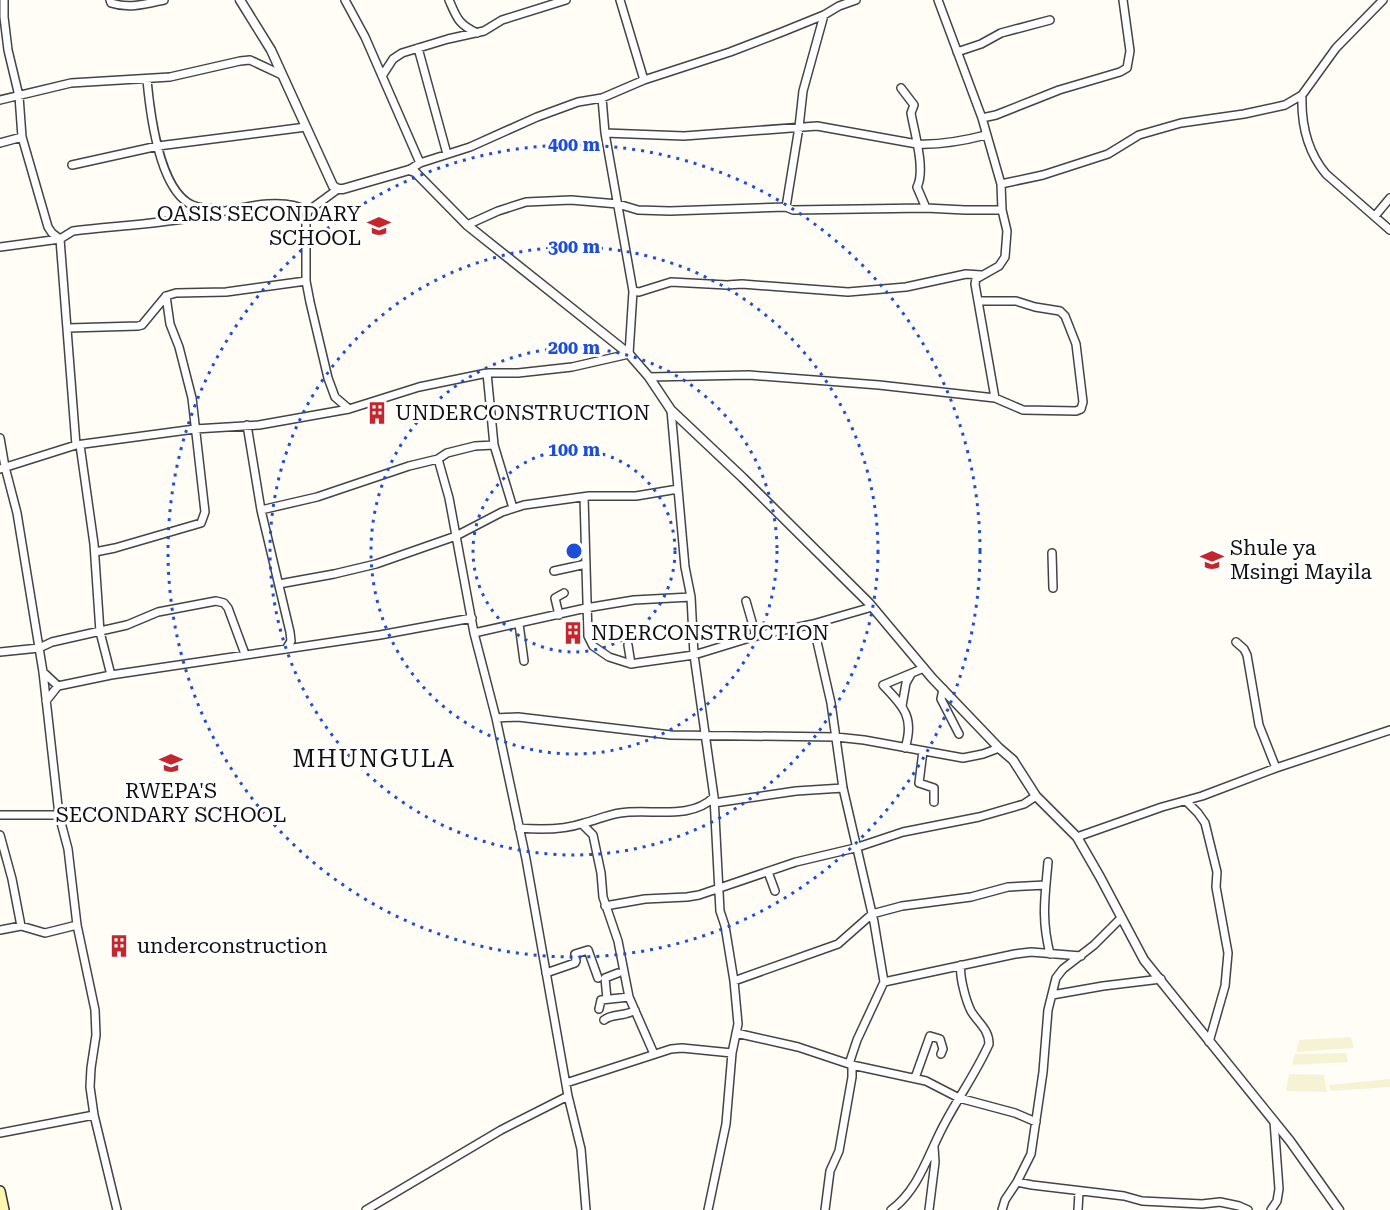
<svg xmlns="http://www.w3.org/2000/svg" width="1390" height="1210" font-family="'Roboto Serif',serif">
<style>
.farmland{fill:#f6f3d4}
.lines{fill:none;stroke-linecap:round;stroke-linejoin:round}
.minor-casing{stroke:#444;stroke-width:10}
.tertiary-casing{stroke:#444;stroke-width:11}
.secondary-casing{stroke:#333;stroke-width:12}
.minor{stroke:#fff;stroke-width:7}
.tertiary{stroke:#fff;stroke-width:8}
.secondary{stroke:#fff6b0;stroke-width:9}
.ring{fill:none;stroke:#1d4ed8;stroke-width:3;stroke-dasharray:3 6}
.labels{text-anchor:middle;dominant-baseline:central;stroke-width:6;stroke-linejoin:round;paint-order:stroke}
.poi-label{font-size:21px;fill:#111;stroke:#fff;text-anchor:start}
.quarter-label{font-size:24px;letter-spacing:1.5px;fill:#111;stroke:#fff}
.centre{fill:#1d4ed8;stroke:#fff;stroke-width:3}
.ring-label{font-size:18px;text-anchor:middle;font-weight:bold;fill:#1d4ed8;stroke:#fff;stroke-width:6;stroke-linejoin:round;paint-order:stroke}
</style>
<rect width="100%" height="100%" fill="#fffdf5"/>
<path class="farmland" d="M1351,1037L1354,1048L1296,1052L1299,1040Z
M1346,1053L1348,1062L1292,1065L1295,1054Z
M1289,1074L1324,1075L1327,1092L1286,1091Z
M1390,1079V1087L1331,1091L1329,1085Z"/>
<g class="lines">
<g class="minor-casing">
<path id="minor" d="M4,0V17L8,50L19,96L22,137L48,227L52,233L60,239
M110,0L111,3C129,9 146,4 164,0
M345,0L365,37L420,163
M449,0C457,18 458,24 477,33
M620,0L644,80
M938,0L982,118L1001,184L1002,210L1007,231L1005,257L999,266L976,279L975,284L995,398
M418,48L447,154
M957,52L981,44L1001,33L1050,20
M382,76L393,59L402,53L448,39L484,31L502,20L566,0
M147,80C150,112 159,190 192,205C201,209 211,209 220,209
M901,88L914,105L911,113C914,131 926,170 917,187L926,208
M1302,95C1301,123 1307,151 1326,174L1390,230
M0,100L71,83L170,77L240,61L250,60L282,75
M982,118L996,115L1059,90L1120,72L1127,68L1130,51L1123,0
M605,133L684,136L817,126L917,144C941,145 963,141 986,135
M0,143L22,137
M72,165L158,146L306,127
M409,170L420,163L470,147L537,117L578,102L602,98L644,80L730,52L782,32L824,15L839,6L856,0
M1001,184L1043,175L1108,154L1139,135L1181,123L1244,114L1285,105L1302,95L1336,48L1383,0
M338,189L308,211L306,219V281L310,302L328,378L335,397L349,409
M786,207L799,127L803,91L824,15
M1375,216L1390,198
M467,225L498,211L526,202L571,200L618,204L638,210L670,211L786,207L793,210L926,208L965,210H1002
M0,247L60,239
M633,291L639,292L671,282L727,285L742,284L848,292L906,287L966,274L981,275
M68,328L138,326L142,325L166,296L176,293L226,292L306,281
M487,373L494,445L513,508
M649,377L749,375L879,385L995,398L1023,410L1076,411L1081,409L1083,402L1076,344L1065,316L1060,311L1035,307L1016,301H978
M671,410L685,567L691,597L694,655L714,797L720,911L725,926L734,981L738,1024L732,1053L726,1124L708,1210
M247,425L261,510L290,632L291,641L286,649
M0,438L5,467L17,513L43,672L59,815L68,849L77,925L95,1010L96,1035L91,1068L90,1087L94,1115L117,1210
M76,445L60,239L73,231C115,226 159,224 201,216C231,211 280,194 308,211
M80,445L94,544L100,632L111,675
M438,459L449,498L474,633L496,718L526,859L568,1096L581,1149L586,1210
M0,469L76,445L195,429L259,425L349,409L419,387L487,373H518L572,367L629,354L633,291L605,133L602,98
M584,497L588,636L593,646L609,657L631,664L637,663L694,655L756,636L813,624L872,607
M261,510L317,497L409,466L438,459L447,453L475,446L494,445
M95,552L115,548L201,523L205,512L192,398L179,347L170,324L166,296
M1052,553L1053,588
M554,571L586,564
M279,584L334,574L376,564L456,536L502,512L524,505L589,496H636L678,489
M746,601L756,636
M559,615L555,598L564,593
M519,624L524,661
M813,624L831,703L843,788L874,922L884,982L857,1040L849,1064
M474,633L586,608L634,600L691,597
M1236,642L1244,649L1247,655L1259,725L1276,768
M628,645L631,664
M0,652L39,648L52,642L127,625L158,612L216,601L224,603L228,608L245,654
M43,672L58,686
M943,689L941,699L959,734
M46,701L58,686L111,675L380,635L472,618
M902,706L906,683L911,674
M496,718L518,717L671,735L836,737L864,740L963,758L983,754L999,748
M905,748C915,717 903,706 883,685L924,668
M923,751L919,783L934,788V802
M1186,801L1198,813L1205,823L1217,872L1216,887L1228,953L1225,986L1209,1042
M714,803L796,791L843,788
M0,815H59
M582,824L593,835L601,873L603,897L618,941L629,997L654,1054
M519,828C540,830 563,830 584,823C596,820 607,815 620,813C650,808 690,821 714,797
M0,835L12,879L21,926
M1077,837L1162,807L1202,796L1276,768L1390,730
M1048,862C1045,897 1041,918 1050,954
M768,872L775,891
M605,906L645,899L687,897L699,895L796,862L855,848L903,832L979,817L1024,804L1036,796
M0,930L21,926L45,933L77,925
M546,973L575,963L576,961L575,954L588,950L598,978
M734,981L838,944L872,914L902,906L971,897L1008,887L1046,885
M884,982L1015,954L1031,952L1081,956
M1052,995L1103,986L1161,979
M607,999L605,978L618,973
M599,1009L601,1000L629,997
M604,1020C612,1013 625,1017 635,1010
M736,1033L798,1047L852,1065L926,1081L959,1098L1015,1113L1036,1122
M915,1078L930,1036L940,1039L943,1049L941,1054
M566,1083L671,1049L682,1048L732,1053
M0,1133L94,1115
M1017,1182L1032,1185L1124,1196L1142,1201L1202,1204L1220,1202L1239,1206L1248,1210
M366,1210L501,1130L568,1096
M825,1210L830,1171L839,1151L852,1077V1065
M891,1210C920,1189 929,1151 946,1121C960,1095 977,1071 989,1044C989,1029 978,1023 971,1011C966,1001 959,976 961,965
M929,1210L935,1162L934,1147
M1002,1210L1005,1200L1017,1182L1031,1154L1043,1072L1048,1010L1056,978L1063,969L1094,945L1121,918
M1078,1210L1079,1192
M1271,1210L1277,1201L1279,1189L1274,1121"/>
</g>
<g class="tertiary-casing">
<path id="tertiary" d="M240,0L271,50L333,186L338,189H343L409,170L415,172L467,225L629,354L649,377L671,410L743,478L869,603L932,678L999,748L1013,760L1036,796L1077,837L1100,877L1144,960L1290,1141L1339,1210"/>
</g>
<g class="secondary-casing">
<path id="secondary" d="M0,1191L4,1210"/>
</g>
<use href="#minor" class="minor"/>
<use href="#tertiary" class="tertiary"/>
<use href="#secondary" class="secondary"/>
</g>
<g class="ring">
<circle cx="574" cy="551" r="101"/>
<circle cx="574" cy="551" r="203"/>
<circle cx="574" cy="551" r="304"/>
<circle cx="574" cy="551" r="406"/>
</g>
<defs>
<g id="school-bare" transform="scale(1.8)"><path d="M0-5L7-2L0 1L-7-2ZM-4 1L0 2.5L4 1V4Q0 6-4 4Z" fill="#c4262e" stroke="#fff" stroke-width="2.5" paint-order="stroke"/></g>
<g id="building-bare" transform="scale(1.8)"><path d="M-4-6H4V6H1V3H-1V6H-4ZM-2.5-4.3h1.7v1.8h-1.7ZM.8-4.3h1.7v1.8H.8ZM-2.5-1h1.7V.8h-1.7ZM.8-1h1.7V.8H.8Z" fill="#c4262e" stroke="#fff" stroke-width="2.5" paint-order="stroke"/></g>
</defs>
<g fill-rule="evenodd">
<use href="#school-bare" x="379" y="226"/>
<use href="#building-bare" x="377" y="413"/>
<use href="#school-bare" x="1212" y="560"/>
<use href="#building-bare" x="573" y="633"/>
<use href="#school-bare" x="171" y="763"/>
<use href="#building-bare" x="119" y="946"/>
</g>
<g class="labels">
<g class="poi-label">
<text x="361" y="214" text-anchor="end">OASIS SECONDARY<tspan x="361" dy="24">SCHOOL</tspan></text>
<text x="395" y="413">UNDERCONSTRUCTION</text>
<text x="1230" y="548">Shule ya<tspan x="1230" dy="24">Msingi Mayila</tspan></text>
<text x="591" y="633">NDERCONSTRUCTION</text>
<text x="171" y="791" text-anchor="middle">RWEPA'S<tspan x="171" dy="24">SECONDARY SCHOOL</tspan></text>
<text x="137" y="946">underconstruction</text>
</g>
<g class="quarter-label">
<text x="374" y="759">MHUNGULA</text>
</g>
</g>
<circle cx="574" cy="551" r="9" class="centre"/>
<g class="ring-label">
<text x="574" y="151">400 m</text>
<text x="574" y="253">300 m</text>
<text x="574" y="354">200 m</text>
<text x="574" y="456">100 m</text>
</g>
</svg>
